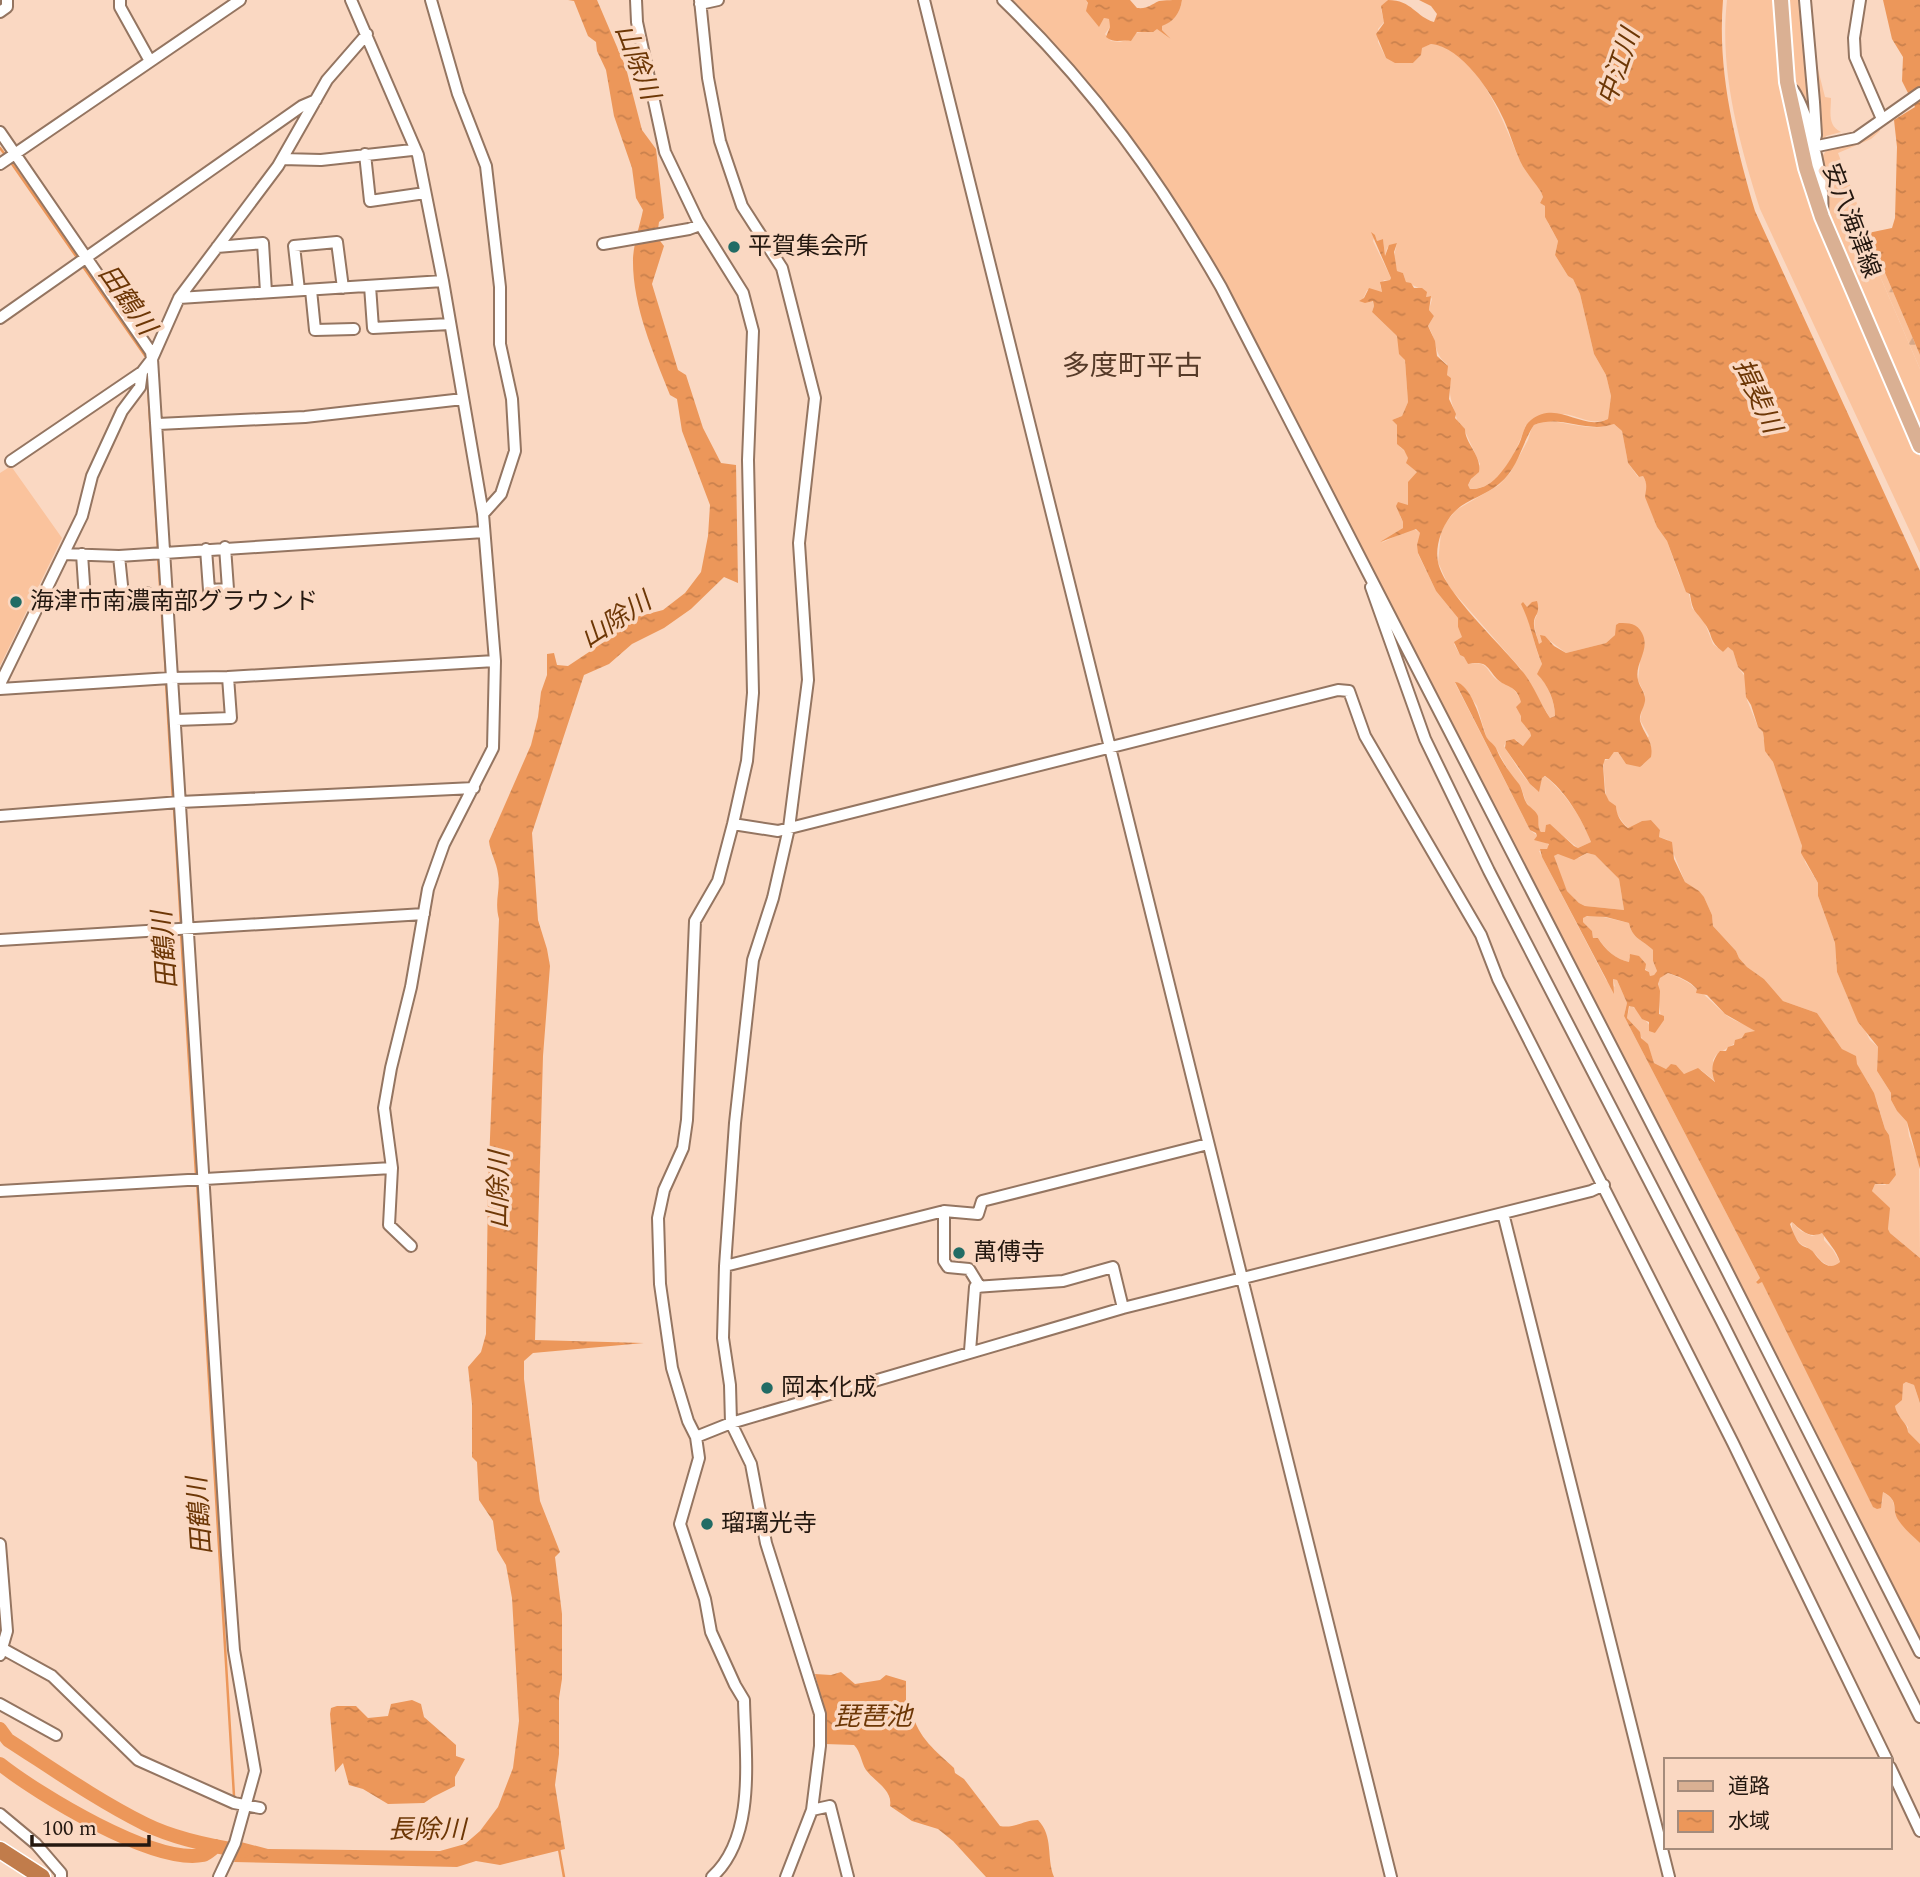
<svg xmlns="http://www.w3.org/2000/svg" width="1920" height="1877" font-family="Spectral,'Noto Sans JP',serif">
<style>
.grass{fill:#fac39d}
.forest{fill:url(#forest-firs)}
.water{fill:url(#water-ripples);fill-rule:evenodd}
.lines{fill:none;stroke-linecap:round;stroke-linejoin:round}
.stream{stroke:#ec975a;stroke-width:2.5}
.river{stroke:#ec975a;stroke-width:14}
.minor-casing{stroke:#947561;stroke-width:14}
.major-casing{stroke:#fff;stroke-width:18}
.highway-casing{stroke:#fff;stroke-width:19}
.minor{stroke:#fff;stroke-width:10}
.major{stroke:#dab093;stroke-width:14}
.highway{stroke:#c17c4b;stroke-width:16}
.poi-dot{fill:#226c65;stroke:#fad8c2;stroke-width:2.5}
.labels{text-anchor:middle;dominant-baseline:central;stroke-width:7;stroke-linejoin:round;paint-order:stroke}
.street-label{font-size:24px;fill:#241810;stroke:#fad8c2}
.poi-label{font-size:24px;fill:#241810;stroke:#fad8c2;text-anchor:start}
.water-label{font-size:26px;font-style:italic;fill:#6d3706;stroke:#fad8c2}
.quarter-label{font-size:28px;fill:#553a28;stroke:#fad8c2}
</style>
<defs>
<pattern id="forest-firs" width="22" height="20" patternUnits="userSpaceOnUse" patternTransform="scale(1.75)"><rect width="22" height="20" fill="#fac39d"/><path d="M5 1l3.5 6h-7zM16 11l3.5 6h-7z" fill="#d6a786"/></pattern>
<pattern id="water-ripples" width="26" height="14" patternUnits="userSpaceOnUse" patternTransform="scale(1.75)"><rect width="26" height="14" fill="#ec975a"/><path d="M2 4q2-2 4 0t4 0M15 11q2-2 4 0t4 0" fill="none" stroke="#ca814d"/></pattern>
</defs>
<rect width="100%" height="100%" fill="#fad8c2"/>
<path class="grass" d="M1009,0H1086L1099,26L1104,18L1109,19L1110,27L1105,34L1111,41L1120,42L1133,38L1134,34C1142,30 1150,34 1158,28L1171,39L1162,30V26C1173,21 1180,14 1182,0H1388L1381,9L1384,22L1378,29V42L1386,58L1413,63L1421,55V48L1431,44C1478,49 1504,123 1520,161C1525,172 1535,181 1541,192L1543,197L1540,203L1545,206L1548,223L1558,241L1555,255L1568,276L1573,279L1580,294L1594,354L1606,375L1611,396L1608,419C1591,426 1580,416 1564,414C1553,413 1536,422 1526,425C1517,449 1501,490 1470,489L1468,485L1480,464L1463,427C1455,422 1458,420 1455,413C1451,400 1448,392 1451,378L1447,375V364C1433,354 1437,339 1428,326L1434,316L1429,310L1432,299L1430,296L1426,297L1425,291L1406,282L1403,273L1397,271L1394,256L1397,243L1387,248L1385,256L1383,239L1377,241L1375,235L1373,241L1391,278L1390,280H1384L1380,285L1382,292L1367,290L1363,299L1372,300L1374,306L1372,312L1397,336L1405,360L1408,402L1402,416L1392,420L1397,425L1400,447C1408,452 1410,465 1417,472L1408,486V505H1403L1400,516L1403,522V528L1381,543L1413,528L1420,533L1418,554L1436,591L1458,618V627L1463,637L1454,644L1460,655L1465,658L1468,664C1491,660 1485,673 1499,681C1503,683 1507,683 1510,686C1523,696 1528,721 1531,737L1523,746L1516,740L1506,742L1504,746C1512,759 1526,783 1538,791L1542,777H1546C1566,794 1582,818 1591,842L1578,848L1551,826L1546,825V832H1541L1538,827L1537,815L1526,802L1521,787L1512,777L1496,748L1487,739L1477,706L1463,686L1455,683L1530,830L1549,845L1547,849L1539,851L1542,857L1606,980L1615,987L1613,979L1617,980L1627,1003L1624,1016L1760,1278L1756,1281L1758,1284L1762,1281L1873,1506L1882,1504L1883,1492C1898,1502 1891,1502 1897,1515C1902,1526 1912,1535 1920,1543V1643L1188,224Z
M1727,0H1777L1818,218L1920,457V553L1760,209C1739,142 1719,71 1727,0Z
M1785,0H1802L1809,103L1814,134L1790,75Z
M1809,34L1825,97L1831,98C1831,112 1827,125 1841,132L1826,136L1823,141L1820,139Z
M1878,126L1880,131L1871,139L1838,153L1868,233L1864,239L1920,369V436L1828,221L1829,203L1821,158L1828,148Z
M1544,421C1568,421 1590,433 1614,424L1622,431L1628,463L1638,477L1643,476L1648,487L1646,491L1657,527L1667,541L1679,575L1689,594L1692,608L1704,621L1713,644L1723,652L1728,647L1733,651L1738,667L1746,678L1747,700L1758,727L1763,732V738L1789,802L1802,846L1805,862L1818,883V896L1835,943L1837,972L1849,1000L1870,1040L1878,1047L1877,1071L1891,1093V1100L1897,1111L1907,1122L1909,1136L1919,1162L1920,1258L1890,1233L1888,1229L1889,1208L1872,1191L1875,1184L1885,1185L1896,1175L1889,1135L1885,1129L1877,1102L1852,1055L1842,1049L1817,1013L1783,1001L1764,979L1747,967L1739,958L1736,951L1713,926L1712,915L1704,897L1698,891L1685,882L1668,840L1659,837L1660,830L1651,820L1642,821L1628,828C1619,819 1613,806 1606,797L1603,761L1609,759L1614,752H1618L1626,764L1649,736L1640,720L1645,695L1638,680L1640,662L1615,635L1606,643L1566,653L1550,641L1539,644C1537,634 1531,624 1537,615L1522,604C1532,624 1533,645 1542,664L1538,674C1548,685 1555,702 1555,716L1550,718L1521,669L1449,587L1438,562L1441,533L1445,524L1456,510L1499,485L1510,473L1528,440L1531,430L1534,425Z
M11,466L62,538L0,666V473Z
M1587,853L1595,855L1619,879L1624,910L1585,906L1579,903L1567,891L1554,861V856L1558,854L1579,858Z
M1595,915L1629,923C1632,939 1643,940 1653,950V961L1657,971L1654,975L1650,976L1649,972L1629,956V962C1616,960 1605,949 1598,938H1593L1592,931L1583,922V917Z
M1668,973C1695,983 1705,996 1726,1015C1735,1022 1747,1024 1755,1031L1716,1055L1713,1060L1716,1082L1701,1070L1684,1074L1669,1066L1666,1069L1654,1063C1649,1044 1639,1035 1627,1018L1630,1005C1637,1008 1650,1026 1655,1033L1662,1021C1660,1017 1657,983 1659,980C1661,976 1665,975 1668,973Z
M1792,1222L1801,1231L1812,1236L1822,1233L1824,1235V1240L1833,1250L1840,1262L1835,1267C1820,1265 1819,1255 1808,1248C1804,1245 1802,1246 1799,1242C1794,1237 1791,1227 1792,1222Z
M1906,1382L1914,1385L1920,1403V1444L1908,1432V1427L1897,1415L1895,1406L1899,1401L1903,1384Z"/>
<path class="forest" d="M1868,233L1920,355V369L1864,239Z"/>
<path class="water" d="M568,0H597L626,68L642,130L656,149L664,218L659,222L657,237L664,246L652,284L678,370L686,375L703,428L721,463L736,465L738,583L724,577L691,609L664,628L632,644L609,664L584,675L532,833L538,920L547,949L550,966L543,1056L535,1340L644,1343L533,1353L524,1361V1379L540,1501L560,1552L555,1557L562,1614V1679L559,1698V1754L555,1785L565,1849L500,1865L476,1861L457,1867L234,1862L241,1842L268,1849L440,1851L465,1844L480,1831L498,1807L513,1768L519,1721L512,1598L506,1565L497,1550L493,1521L479,1500L477,1462L472,1457V1404L468,1367L481,1352L486,1334L488,1186L499,919C494,901 501,889 498,874C497,863 490,852 489,841L531,745L538,717L541,692L547,675V654L554,653L557,665L568,666L607,640L636,617L663,610L685,593L701,572L708,536L710,505L682,431L677,399L670,395C653,352 632,305 633,258C634,242 640,225 643,210L636,198L632,168L614,116L606,70L597,51L596,42L588,36L574,1Z
M1086,0H1130L1137,8C1148,9 1150,5 1159,1C1165,0 1174,0 1182,0C1180,14 1173,22 1162,26V30L1171,39L1157,29L1153,32H1137L1131,41C1121,39 1115,44 1106,37L1110,27L1109,19L1104,18L1099,27L1086,11L1088,3Z
M1388,0C1412,0 1416,17 1434,22L1437,14L1431,6L1419,0H1723C1717,72 1735,142 1755,211L1920,571V1169L1907,1122L1897,1111L1891,1100V1093L1877,1071L1878,1047L1858,1022L1837,972L1835,943L1818,896V883L1801,853L1802,846L1773,762L1765,751L1763,732L1758,727L1751,705L1746,697L1744,673L1738,667L1733,651L1728,647L1723,652C1708,640 1714,637 1705,624C1695,609 1693,614 1690,594L1686,592L1667,541L1657,527L1645,497C1646,488 1648,485 1643,476L1639,477L1628,463L1622,431L1614,424C1587,434 1561,414 1534,425C1521,444 1519,468 1499,484C1484,497 1462,500 1450,517C1441,529 1435,547 1438,562C1444,593 1502,645 1523,672C1534,686 1540,703 1550,718L1555,716C1555,701 1548,685 1537,674L1542,664C1534,645 1531,624 1521,604L1523,602L1527,607L1532,602L1537,601C1541,615 1533,614 1534,625C1534,631 1538,638 1539,644L1542,642L1540,635L1545,636L1554,646L1566,653L1606,643L1615,635L1616,625L1619,623C1629,623 1637,623 1642,633C1651,650 1634,663 1638,680C1640,688 1646,693 1645,701C1644,708 1639,714 1640,721C1644,735 1654,741 1651,757L1640,767L1626,764L1618,752H1614L1609,759H1605L1603,765L1605,793L1609,801L1616,806C1616,814 1621,823 1628,828L1642,821L1651,820L1660,830L1659,837L1672,842L1674,859L1685,882L1699,891L1704,897L1712,915L1713,926L1736,951L1739,958L1747,967L1764,979L1783,1001L1817,1013L1842,1049L1856,1056L1857,1064L1874,1093L1885,1129L1889,1135L1896,1175L1889,1184H1875L1872,1191L1890,1208L1888,1229L1890,1233L1920,1258V1403L1914,1385L1906,1382L1903,1384L1902,1400L1895,1406C1897,1418 1908,1423 1908,1432L1920,1444V1543C1913,1536 1905,1530 1899,1521C1890,1508 1901,1502 1883,1492L1881,1508L1877,1509L1873,1507L1762,1282L1758,1284L1756,1282L1760,1278L1624,1016L1627,1003L1617,980L1613,979L1614,994L1542,857L1540,849H1547L1549,844L1534,840L1537,836L1536,833L1530,830L1455,682C1471,683 1481,722 1486,736C1488,741 1493,743 1496,748C1501,761 1510,773 1519,784C1523,790 1523,798 1527,804C1531,808 1536,811 1538,816C1539,823 1537,826 1541,832H1545L1546,825L1550,824L1574,846L1578,848L1591,842C1582,819 1565,790 1545,776L1542,778L1539,792L1530,784L1505,748L1506,741L1514,739L1523,746L1531,736L1530,732L1521,721V716L1516,707L1521,702C1516,684 1506,688 1497,679C1493,675 1490,669 1485,665C1480,662 1473,663 1468,664L1464,657L1460,655L1454,642L1462,637L1458,627V618L1436,591L1418,553L1417,545L1420,533L1416,529L1380,542L1403,528V522L1396,506L1398,502L1408,505V482L1417,472L1406,463L1408,458L1404,450L1397,444V425L1392,420L1402,416L1408,402L1405,360L1399,354L1397,336L1372,312L1374,306L1373,301L1365,303L1359,301L1364,298L1369,288L1382,292L1380,282L1390,280L1391,278L1371,232L1375,235L1377,241L1383,239L1385,256L1389,245L1397,243L1394,252L1397,271L1403,273L1406,282L1411,283L1414,288H1422L1427,292L1426,297L1431,296L1429,310L1434,316L1428,326L1435,341L1437,356L1448,366L1447,375L1451,378L1449,399L1456,414L1455,418L1465,429C1465,444 1482,455 1479,472L1471,479L1468,485L1470,489C1494,491 1509,462 1519,444C1523,436 1523,426 1531,420C1559,399 1581,432 1608,419L1611,396L1606,375L1594,354L1580,294L1573,279L1568,276L1555,255L1558,241L1545,217V206L1540,203L1543,197L1541,192C1534,181 1525,172 1520,161C1514,148 1510,133 1504,120C1492,93 1462,47 1431,44L1422,48L1421,55L1413,63H1395L1386,58L1376,34L1384,23L1381,6ZM1587,853L1595,855L1619,879L1624,910L1585,906L1579,903L1567,891L1554,856L1558,854L1574,860ZM1587,916L1606,917L1629,923C1632,939 1643,940 1653,950V961L1657,971L1654,975L1650,976L1649,972L1645,970L1646,964L1639,956L1630,954L1629,962C1617,960 1604,949 1598,938H1593L1592,931L1583,922V918ZM1668,973C1678,976 1690,981 1697,989L1696,993L1707,995L1725,1014L1755,1031L1745,1033L1742,1038L1735,1040L1734,1045L1728,1047L1726,1051H1720C1711,1061 1711,1072 1715,1082L1698,1068L1684,1074L1676,1065L1671,1064L1666,1069L1654,1063L1648,1044L1641,1038L1640,1032L1627,1018L1629,1006L1634,1007L1642,1019L1649,1022V1031L1655,1033L1664,1020V1016L1659,1014L1660,991L1658,984L1660,978ZM1792,1222C1801,1230 1809,1239 1822,1233C1827,1241 1837,1251 1840,1262C1829,1272 1820,1261 1814,1253C1810,1247 1804,1248 1800,1244C1796,1240 1792,1229 1790,1224Z
M1883,0H1920V355L1868,233L1892,228L1895,218L1897,147L1894,120L1915,107L1902,81L1903,57L1892,39Z
M841,1672L855,1684L880,1680L886,1675L906,1681V1705L908,1711L912,1712C918,1738 936,1751 954,1768L955,1773L964,1779L1000,1826C1014,1829 1024,1820 1038,1820C1054,1837 1046,1857 1054,1877H986L953,1841L938,1829L912,1821L890,1806C893,1790 875,1782 866,1770C861,1762 861,1752 854,1745L825,1744V1714L815,1674L831,1675Z
M412,1700L421,1704L424,1717L456,1745V1756L465,1759L455,1777V1786L433,1797L424,1803L388,1804L363,1789L349,1785L343,1763L335,1772L330,1714L331,1708L337,1706H356L368,1718L388,1716L391,1704Z"/>
<g class="lines">
<path class="stream" d="M0,148L6,156
M10,161L78,259
M82,265L146,357V361
M147,371L158,549
M158,556L166,675
M166,682L173,801
M174,807L181,926
M181,933L196,1174
M197,1181L234,1796
M559,1849L564,1877"/>
<path class="river" d="M0,1729L8,1740C53,1769 97,1800 145,1824C175,1839 210,1846 243,1851
M0,1764C38,1794 154,1865 203,1855C207,1854 212,1849 216,1846"/>
<g class="minor-casing">
<path id="minor" d="M120,0V7L150,61
M351,0L418,155L443,281L483,514L495,661L493,748L444,844L428,889L411,987L391,1068L384,1108L392,1168L389,1225L411,1246
M431,0L458,94L486,166L500,287V344L512,399L515,451L501,494L483,514
M636,0L637,22L665,152L698,221L743,293L753,331L748,460L753,693L747,761L733,824L718,881L695,921L687,1120L683,1148L664,1190L658,1218L660,1284L672,1368L688,1421L696,1437L699,1458L680,1524L705,1599L711,1632L735,1685L744,1700C745,1755 757,1836 712,1877
M700,0L708,78L720,141L742,206L782,268L815,398L799,543L808,680L789,828L773,898L753,960L735,1123L725,1266L723,1338L730,1385L731,1423L751,1464L766,1543L820,1714V1746L812,1810L786,1877
M924,0L1391,1877
M1003,0C1093,87 1159,179 1221,287L1724,1265L1920,1652
M1805,0L1814,102L1816,135L1813,147
M1860,0L1854,38L1855,57L1882,119
M700,4L718,0
M0,12L7,7V0
M1793,90C1809,114 1825,183 1822,212
M0,132L151,352L152,359L227,1555L234,1650L255,1771L235,1843L219,1877
M1813,147L1856,138L1920,93
M365,154L370,201L425,193
M282,159L321,160L412,150
M0,164L240,0
M603,244L689,229L700,225
M217,247L263,243L266,292
M370,286L373,328L450,324
M299,290L294,246L337,242L343,288
M311,290L315,330L354,329
M179,298L443,281
M0,318L302,106L316,100
M158,424L305,417L463,399
M11,461L142,372L152,359L179,298L278,166L327,80L367,34
M206,549L209,590L228,589L225,547
M64,554L119,556L484,532
M119,556L123,595L147,593
M1371,587L1425,739L1489,871L1722,1322L1920,1717
M41,601L85,599L82,554
M0,684L82,516L92,476L122,411L140,387L142,372
M0,689L170,678L228,677L495,661
M176,720L231,718L228,677
M0,816L180,802L474,788
M733,824L778,831L1338,690L1349,691L1365,736L1481,935L1498,979L1733,1443L1887,1760
M0,940L424,914
M0,1191L392,1168
M944,1211V1261L948,1267L969,1269L980,1287
M1503,1213L1669,1877
M725,1266L944,1211L978,1214L982,1201L1208,1144
M970,1351L975,1287L1063,1281L1113,1267L1123,1308
M696,1437L731,1423L1123,1308L1591,1191L1604,1185
M0,1544L7,1631L0,1655
M3,1649L52,1676L138,1760L234,1803L260,1808
M0,1704L56,1735
M1890,1767L1920,1831
M812,1810L830,1806L848,1877
M0,1814L36,1844L61,1873V1877"/>
</g>
<g class="major-casing">
<path id="major" d="M1781,0L1787,82L1806,168L1822,217L1920,446"/>
</g>
<g class="highway-casing">
<path id="highway" d="M0,1850L42,1877"/>
</g>
<use href="#minor" class="minor"/>
<use href="#major" class="major"/>
<use href="#highway" class="highway"/>
</g>
<g class="poi-dot">
<circle cx="734" cy="247" r="7"/>
<circle cx="16" cy="602" r="7"/>
<circle cx="959" cy="1253" r="7"/>
<circle cx="767" cy="1388" r="7"/>
<circle cx="707" cy="1524" r="7"/>
</g>
<g class="labels">
<g class="street-label">
<text transform="translate(1851 221) rotate(69)">安八海津線</text>
</g>
<g class="poi-label">
<text x="748" y="247">平賀集会所</text>
<text x="30" y="602">海津市南濃南部グラウンド</text>
<text x="973" y="1253">萬傅寺</text>
<text x="781" y="1388">岡本化成</text>
<text x="721" y="1524">瑠璃光寺</text>
</g>
<g class="water-label">
<text transform="translate(637 62) rotate(69)">山除川</text>
<text transform="translate(1619 67) rotate(-71)">中江川</text>
<text transform="translate(127 300) rotate(55)">田鶴川</text>
<text transform="translate(1757 396) rotate(65)">揖斐川</text>
<text transform="translate(616 620) rotate(-33)">山除川</text>
<text transform="translate(165 950) rotate(-94)">田鶴川</text>
<text transform="translate(499 1190) rotate(-89)">山除川</text>
<text transform="translate(200 1516) rotate(-94)">田鶴川</text>
<text x="873" y="1717">琵琶池</text>
<text x="427" y="1830">長除川</text>
</g>
<g class="quarter-label">
<text x="1132" y="366">多度町平古</text>
</g>
</g>
<rect x="1664" y="1758" width="228" height="91" fill="#fad8c2" stroke="#a48b7b" stroke-width="2"/>
<rect x="1678" y="1781" width="35" height="10" fill="#dab093" stroke="#a48b7b" stroke-width="2"/>
<text x="1728" y="1793" font-size="21" fill="#241810">道路</text>
<rect x="1678" y="1811" width="35" height="21" fill="url(#water-ripples)" stroke="#a48b7b" stroke-width="2"/>
<text x="1728" y="1828" font-size="21" fill="#241810">水域</text>
<path d="M32 1835v10h117v-10" fill="none" stroke="#241810" stroke-width="3.5"/>
<text x="42" y="1835" font-size="21" fill="#241810" stroke="#fad8c2" stroke-width="5" paint-order="stroke">100 m</text>
</svg>
